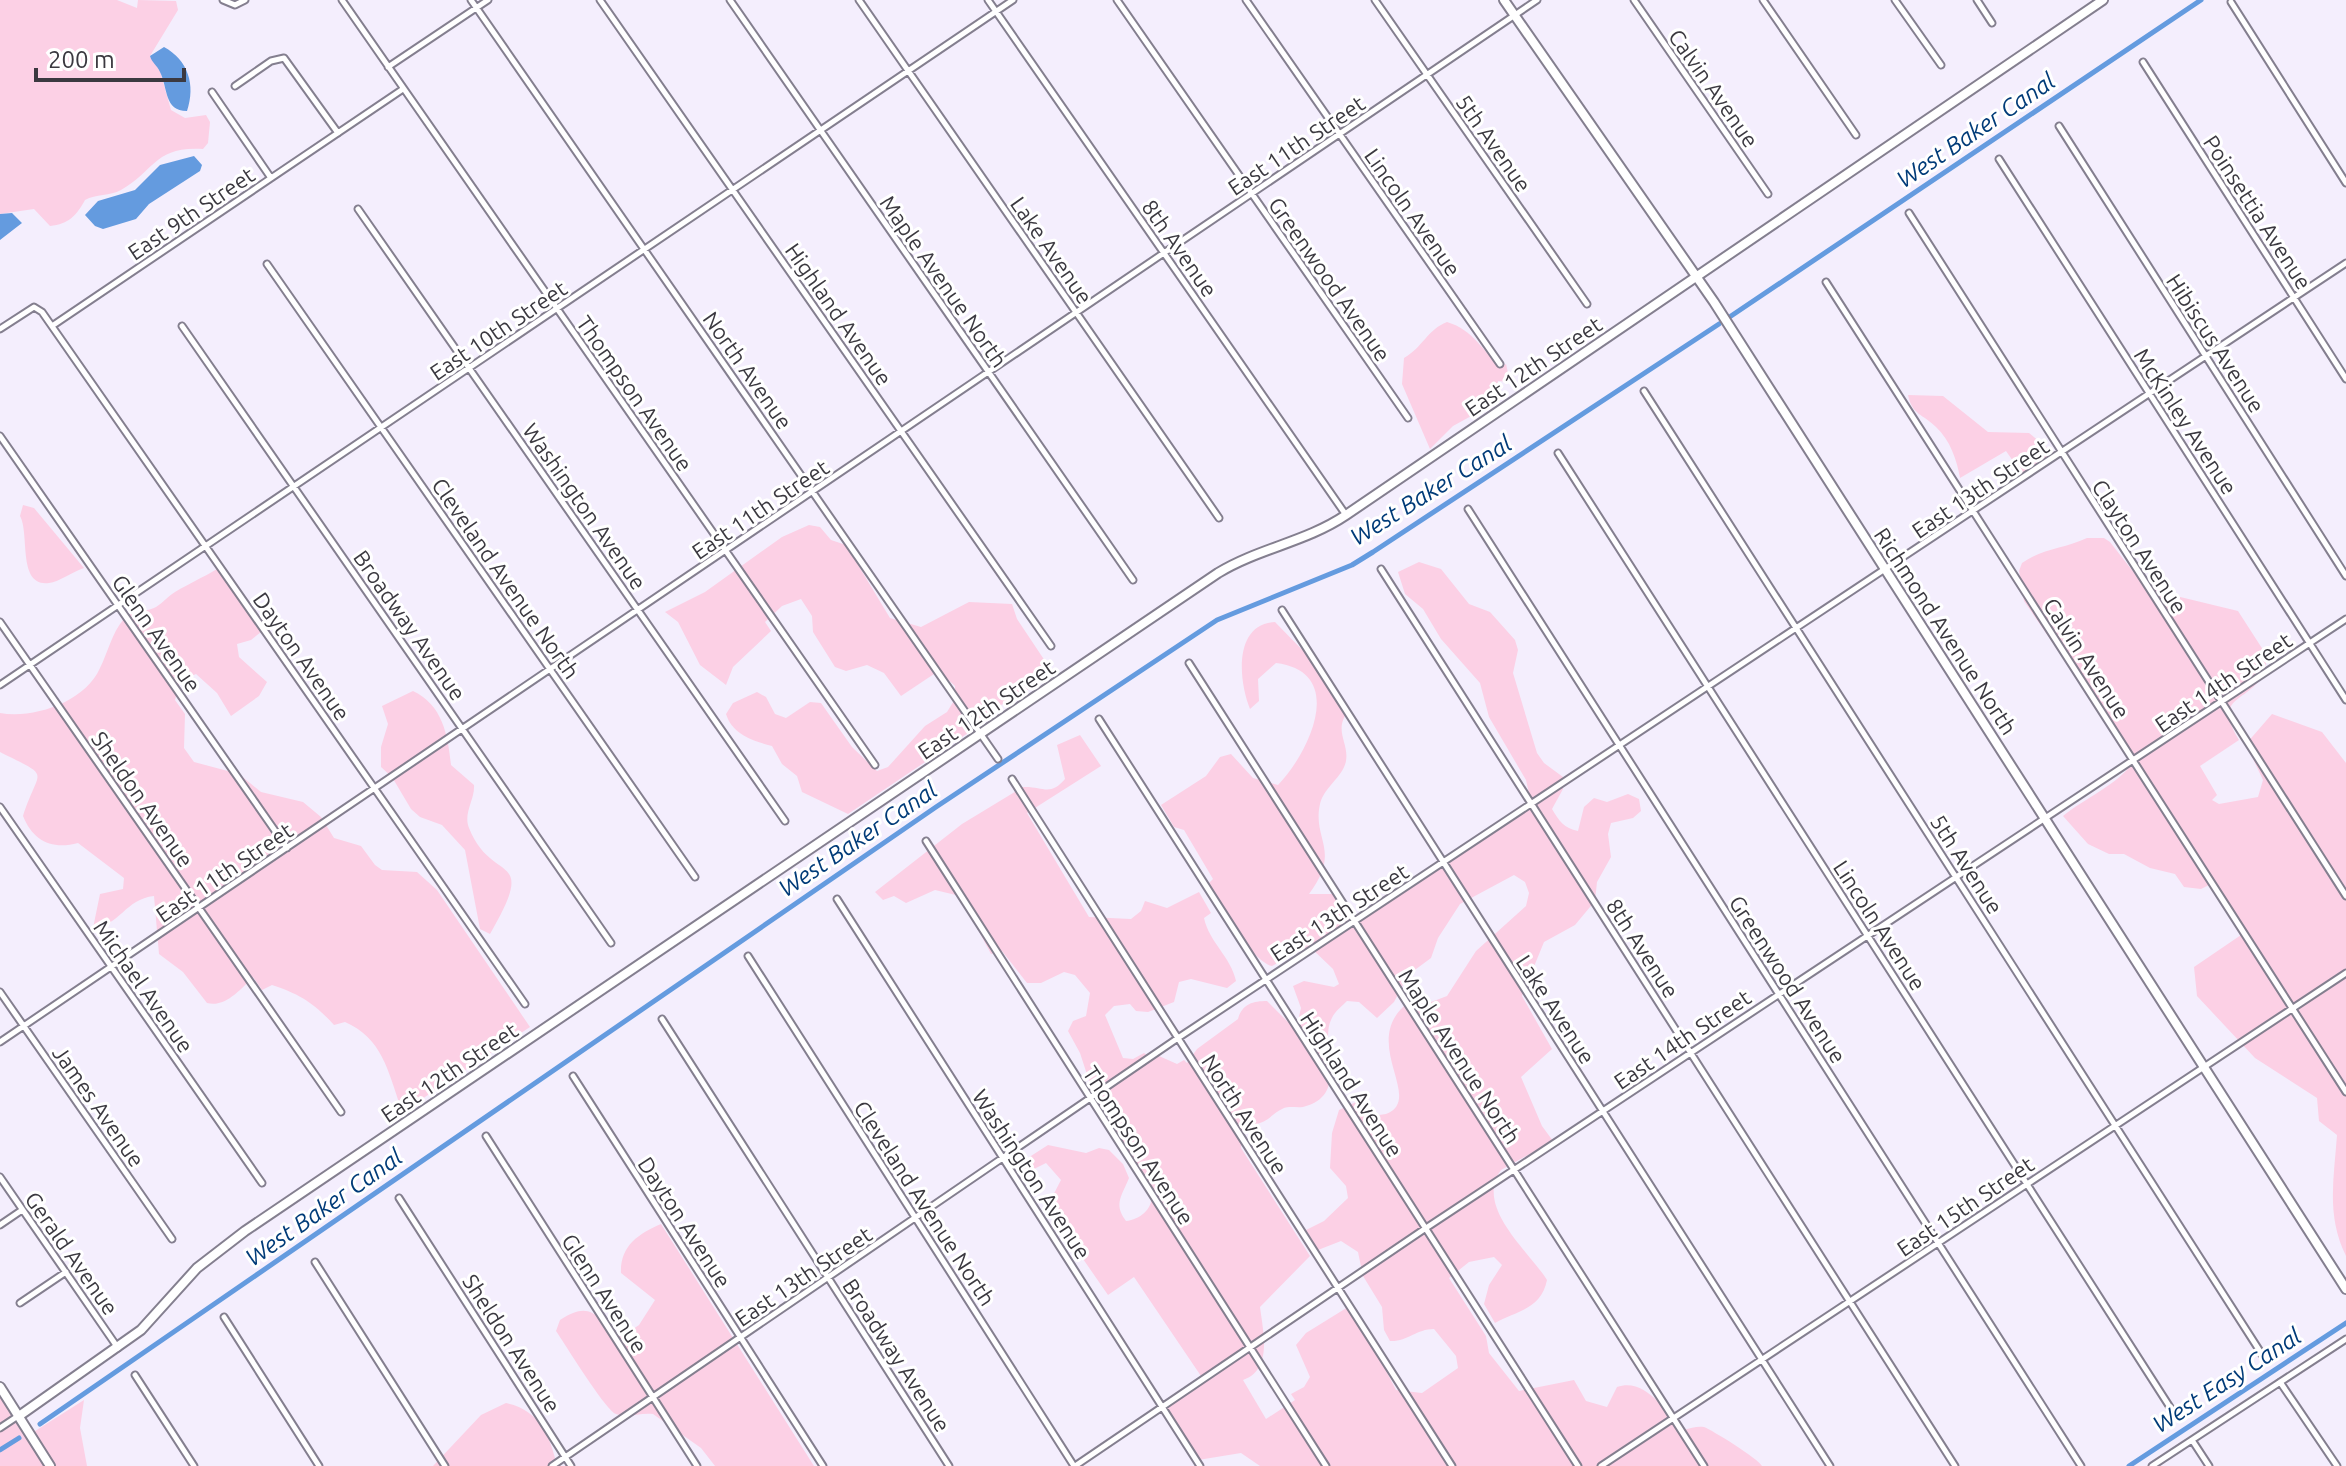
<svg xmlns="http://www.w3.org/2000/svg" width="2346" height="1466" font-family="Ubuntu,sans-serif">
<style>
.green{fill:#fcd0e5;fill-rule:evenodd}
.water{fill:#649bdf}
.lines{fill:none;stroke-linecap:round;stroke-linejoin:round}
.canal{stroke:#649bdf;stroke-width:5}
.street-casing{stroke:#847f8f;stroke-width:9}
.secondary-casing{stroke:#847f8f;stroke-width:12}
.street{stroke:#fff;stroke-width:5}
.secondary{stroke:#fff;stroke-width:8}
.labels{text-anchor:middle;dominant-baseline:central;stroke-width:6;stroke-linejoin:round;paint-order:stroke}
.street-label{font-size:22px;fill:#3b3940;stroke:#fff}
.water-label{font-size:24px;font-style:italic;fill:#003b78;stroke:#fff}
</style>
<rect width="100%" height="100%" fill="#f4eefd"/>
<path class="green" d="M0,0H117L137,8L138,0L176,1L178,10L150,56L160,71L171,110L185,118L206,115L210,122L208,143L203,149C154,146 155,171 121,190C110,196 96,194 85,200C76,216 69,224 50,226L34,209L0,214Z
M1447,322C1474,330 1482,351 1501,367L1506,364L1510,382L1498,381L1495,403L1453,426L1430,449L1402,384L1404,358C1422,348 1428,329 1447,322Z
M1908,395L1943,396L1988,432L2029,433L2054,453L2022,474L2006,451L1960,478C1957,460 1950,440 1936,427C1923,414 1912,415 1908,395Z
M23,505L34,508L84,568C74,571 59,582 49,583C17,587 30,534 20,516Z
M809,525L820,527L831,540L846,545L890,618L921,627L969,602L1012,604L1017,619L1049,667C1033,699 987,702 971,731L848,814L802,792L797,776L782,764L772,746C753,741 732,734 726,714L733,703L757,692L766,697L775,714L786,718L810,702L821,703L852,747L877,771L888,767L925,726L947,712L955,699V686L943,675L934,674L901,696L884,673L867,665L846,671L835,667L813,632L812,616L801,599L782,606L765,622L771,631L733,667L726,685L700,665L678,622L665,612L705,592L782,537Z
M2087,538H2104L2110,542L2142,583L2172,595L2238,611L2267,656C2266,661 2266,669 2263,674C2249,703 2211,695 2239,740L2200,766L2217,795L2212,800L2219,804L2258,797L2263,780L2246,744L2272,714L2322,732L2346,763V1256C2326,1216 2334,1178 2337,1135L2319,1121L2317,1098L2255,1058L2197,996L2194,967L2241,935L2209,885L2201,889L2184,887L2175,874L2150,868L2124,854H2109L2088,844L2063,816C2085,798 2119,784 2134,761L2024,601L2019,571L2022,563C2043,548 2064,549 2087,538Z
M1419,562L1441,569L1469,604L1490,612L1515,640L1518,650L1513,673L1537,753L1544,763L1563,777V789L1552,809C1559,821 1564,828 1578,831L1584,807L1594,798L1607,802L1628,794L1639,799L1641,811L1633,818L1611,823L1608,834L1611,857L1597,882L1595,901L1575,925L1544,942L1522,996L1552,1049L1521,1077L1542,1126L1553,1141L1501,1170C1474,1207 1529,1251 1547,1280C1541,1309 1519,1310 1495,1323L1484,1304L1489,1285L1502,1265L1494,1257L1469,1262L1449,1278L1486,1336L1489,1353L1519,1391L1574,1380L1586,1401L1607,1407L1617,1387C1646,1377 1665,1412 1684,1430C1691,1428 1697,1426 1704,1427C1712,1430 1759,1459 1762,1466H1260L1241,1453L1198,1460L1162,1404L1203,1379L1134,1277L1108,1295L1047,1207L1061,1180L1046,1163L1026,1173L1020,1163L1048,1145L1086,1153L1099,1148L1109,1150L1123,1164L1129,1178C1122,1196 1113,1204 1126,1221C1144,1219 1158,1203 1149,1185L1096,1102L1080,1053L1068,1031L1073,1021L1086,1016L1090,993L1075,975L1064,972L1041,983H1027L1002,951L991,954L960,896L935,890L906,903L894,896L883,900L875,892L962,824L1023,787C1043,786 1050,797 1065,779L1057,745L1080,735L1101,766L1027,813L1089,917L1131,919L1141,911L1145,901L1167,908L1199,892L1211,913L1204,918C1209,942 1231,957 1236,981L1227,988L1191,979L1179,982L1174,1002L1148,1012L1136,1011L1130,1004L1114,1006L1105,1015L1123,1058L1133,1059L1144,1053L1153,1059L1159,1056L1177,1064L1184,1060L1187,1063L1197,1049L1238,1019C1242,1004 1253,1001 1267,1001L1290,1024L1297,1025L1301,1008L1293,986L1304,981L1334,987L1339,984L1333,969L1309,946L1272,966C1251,961 1220,904 1209,883L1213,879L1184,830L1174,827L1161,805L1206,776L1220,757L1231,754L1253,778L1278,785C1309,753 1348,672 1276,663L1258,679L1259,701L1250,709C1238,679 1234,624 1275,622L1315,663L1347,713C1334,731 1349,743 1346,761C1343,777 1324,787 1320,804C1312,840 1342,850 1309,894H1333L1353,918L1364,915L1531,802L1526,780L1489,717L1480,683L1441,639L1423,609L1405,594L1398,572ZM1514,875L1525,882L1529,893L1526,906L1476,951L1447,996L1426,1004L1409,1002C1357,1041 1426,1099 1386,1114L1379,1115L1356,1102L1339,1110L1332,1133L1330,1168L1346,1186L1348,1198L1324,1221L1306,1230L1318,1250L1341,1241L1358,1252L1363,1276L1382,1307L1384,1330L1390,1341C1407,1342 1416,1329 1434,1329L1456,1356L1458,1368L1422,1393L1396,1390L1363,1326L1348,1307L1306,1333L1296,1345L1310,1377L1304,1387L1291,1394L1295,1400L1266,1419L1243,1380C1273,1370 1263,1331 1260,1307L1310,1256L1241,1148L1243,1134L1252,1124C1268,1124 1270,1114 1284,1108C1290,1106 1297,1108 1303,1107C1351,1095 1319,1045 1331,1020C1334,1012 1341,1007 1347,1001L1359,1002L1377,1018L1394,1002L1408,975L1431,958L1438,938L1460,904Z
M217,569L261,632L251,640L237,644L239,657L267,682L259,696L231,716L217,693L196,674L180,681L175,700L185,714L184,748L194,762L239,774L261,792L303,802L321,817L334,838L361,846L375,865L382,870L417,872L437,890L530,1027L413,1105H400C388,1071 382,1038 345,1022L334,1025C315,1004 300,994 272,985L262,990L253,977C241,989 225,1008 207,1003L183,972L159,954L154,896C125,899 120,926 93,928L100,894L123,889L124,878L78,843C52,850 33,841 23,816C39,766 53,779 0,752V713C34,719 85,702 100,668C108,652 112,633 123,620C133,608 145,613 156,607C163,603 168,596 175,592C190,583 202,578 217,569Z
M413,691C443,705 448,736 451,765L474,785C475,800 463,813 469,828C492,886 539,849 490,934L480,929L465,850L442,825L420,817L411,809L392,777L381,767V747L388,724L382,706Z
M661,1224L814,1466H715L701,1448L653,1414C640,1412 628,1419 616,1414C606,1411 565,1344 556,1331L560,1320C592,1299 596,1318 621,1337L639,1325L655,1300L621,1273C620,1246 638,1234 661,1224Z
M0,1392L47,1466H0Z
M84,1400L80,1428L87,1466H53L32,1433Z
M506,1403C539,1410 550,1435 557,1466H433L481,1415Z"/>
<path class="water" d="M164,47C188,60 196,85 187,111C164,111 168,88 160,72C157,65 152,63 150,56Z
M194,156L202,165L200,171L149,204L136,219L103,229L95,226L85,215L98,201L135,190L160,165Z
M12,213L22,223L0,240V214Z"/>
<g class="lines">
<path class="canal" d="M1731,316L2201,0
M40,1424L936,807L1217,620L1352,565L1373,552L1719,324
M0,1450L19,1438
M2129,1466L2346,1323"/>
<g class="street-casing">
<path id="street" d="M223,0L235,5L245,0
M342,0L875,765
M471,0L998,759
M600,0L1051,646
M730,0L1133,580
M859,0L1219,518
M988,0L1346,515
M1117,0L1408,418
M1246,0L1500,364
M1375,0L1587,304
M1634,0L1768,194
M1763,0L1856,135
M1895,0L1941,65
M1977,0L1992,23
M2231,2L2346,183
M2143,62L2346,379
M388,67L488,0
M235,86L271,61L284,58L338,133
M212,92L271,178
M2059,126L2346,576
M1999,159L2346,700
M358,209L785,821
M1909,213L2346,896
M267,264L695,877
M1826,282L2346,1092
M52,326L403,89
M182,326L611,943
M0,329L34,307L42,312L525,1004
M1644,391L2263,1356
M0,436L287,848
M1558,453L2175,1415
M1468,509L2081,1466
M1381,569L1955,1466
M1282,610L1830,1466
M0,622L341,1112
M1189,663L1704,1466
M0,685L1013,0
M1099,719L1578,1466
M1012,779L1452,1466
M0,807L262,1183
M926,841L1326,1466
M837,899L1200,1466
M748,956L1074,1466
M0,992L172,1239
M662,1019L949,1466
M0,1042L1537,0
M573,1076L823,1466
M486,1136L697,1466
M0,1177L118,1348
M399,1198L571,1466
M0,1225L22,1210
M315,1262L445,1466
M20,1303L66,1272
M224,1317L319,1466
M135,1375L194,1466
M2280,1382L2337,1466
M0,1428L18,1416
M2192,1440L2209,1466
M552,1466L1178,1038L2346,263
M1075,1466L1426,1228L2346,619
M1601,1466L2346,973
M2152,1466L2346,1339"/>
</g>
<g class="secondary-casing">
<path id="secondary" d="M1504,0L1714,302L2346,1289
M0,1387L50,1466
M19,1416L141,1330L197,1268L245,1231L1218,573C1259,548 1306,542 1346,515L2103,0"/>
</g>
<use href="#street" class="street"/>
<use href="#secondary" class="secondary"/>
</g>
<g class="labels">
<g class="street-label">
<text transform="translate(1714 88) rotate(55)">Calvin Avenue</text>
<text transform="translate(1494 143) rotate(55)">5th Avenue</text>
<text transform="translate(1296 145) rotate(-34)">East 11th Street</text>
<text transform="translate(1413 212) rotate(55)">Lincoln Avenue</text>
<text transform="translate(2258 212) rotate(57)">Poinsettia Avenue</text>
<text transform="translate(191 213) rotate(-34)">East 9th Street</text>
<text transform="translate(1180 248) rotate(55)">8th Avenue</text>
<text transform="translate(1052 250) rotate(55)">Lake Avenue</text>
<text transform="translate(1330 279) rotate(55)">Greenwood Avenue</text>
<text transform="translate(944 281) rotate(55)">Maple Avenue North</text>
<text transform="translate(839 314) rotate(55)">Highland Avenue</text>
<text transform="translate(498 330) rotate(-34)">East 10th Street</text>
<text transform="translate(2216 343) rotate(57)">Hibiscus Avenue</text>
<text transform="translate(1533 366) rotate(-34)">East 12th Street</text>
<text transform="translate(748 370) rotate(55)">North Avenue</text>
<text transform="translate(635 393) rotate(55)">Thompson Avenue</text>
<text transform="translate(2186 421) rotate(57)">McKinley Avenue</text>
<text transform="translate(1980 488) rotate(-34)">East 13th Street</text>
<text transform="translate(585 506) rotate(55)">Washington Avenue</text>
<text transform="translate(760 509) rotate(-34)">East 11th Street</text>
<text transform="translate(2140 546) rotate(57)">Clayton Avenue</text>
<text transform="translate(506 578) rotate(55)">Cleveland Avenue North</text>
<text transform="translate(410 625) rotate(55)">Broadway Avenue</text>
<text transform="translate(1946 631) rotate(57)">Richmond Avenue North</text>
<text transform="translate(157 633) rotate(55)">Glenn Avenue</text>
<text transform="translate(302 656) rotate(55)">Dayton Avenue</text>
<text transform="translate(2087 658) rotate(57)">Calvin Avenue</text>
<text transform="translate(2223 682) rotate(-34)">East 14th Street</text>
<text transform="translate(986 709) rotate(-34)">East 12th Street</text>
<text transform="translate(143 799) rotate(55)">Sheldon Avenue</text>
<text transform="translate(1967 864) rotate(57)">5th Avenue</text>
<text transform="translate(224 872) rotate(-34)">East 11th Street</text>
<text transform="translate(1339 912) rotate(-33)">East 13th Street</text>
<text transform="translate(1880 925) rotate(57)">Lincoln Avenue</text>
<text transform="translate(1643 948) rotate(57)">8th Avenue</text>
<text transform="translate(1788 979) rotate(57)">Greenwood Avenue</text>
<text transform="translate(144 986) rotate(55)">Michael Avenue</text>
<text transform="translate(1556 1009) rotate(57)">Lake Avenue</text>
<text transform="translate(1682 1039) rotate(-34)">East 14th Street</text>
<text transform="translate(1460 1056) rotate(57)">Maple Avenue North</text>
<text transform="translate(449 1072) rotate(-34)">East 12th Street</text>
<text transform="translate(1352 1084) rotate(57)">Highland Avenue</text>
<text transform="translate(99 1106) rotate(55)">James Avenue</text>
<text transform="translate(1245 1114) rotate(57)">North Avenue</text>
<text transform="translate(1139 1145) rotate(57)">Thompson Avenue</text>
<text transform="translate(1032 1174) rotate(57)">Washington Avenue</text>
<text transform="translate(925 1203) rotate(57)">Cleveland Avenue North</text>
<text transform="translate(1965 1206) rotate(-34)">East 15th Street</text>
<text transform="translate(685 1222) rotate(57)">Dayton Avenue</text>
<text transform="translate(72 1253) rotate(55)">Gerald Avenue</text>
<text transform="translate(803 1276) rotate(-34)">East 13th Street</text>
<text transform="translate(605 1293) rotate(57)">Glenn Avenue</text>
<text transform="translate(512 1343) rotate(57)">Sheldon Avenue</text>
<text transform="translate(897 1355) rotate(57)">Broadway Avenue</text>
</g>
<g class="water-label">
<text transform="translate(1976 130) rotate(-34)">West Baker Canal</text>
<text transform="translate(1431 490) rotate(-32)">West Baker Canal</text>
<text transform="translate(858 839) rotate(-34)">West Baker Canal</text>
<text transform="translate(324 1207) rotate(-35)">West Baker Canal</text>
<text transform="translate(2227 1380) rotate(-33)">West Easy Canal</text>
</g>
</g>
<path d="M36 68v12h148v-12" fill="none" stroke="#3b3940" stroke-width="4"/>
<text x="48" y="68" font-size="24" fill="#3b3940" stroke="#ffffff" stroke-width="6" paint-order="stroke">200 m</text>
</svg>
